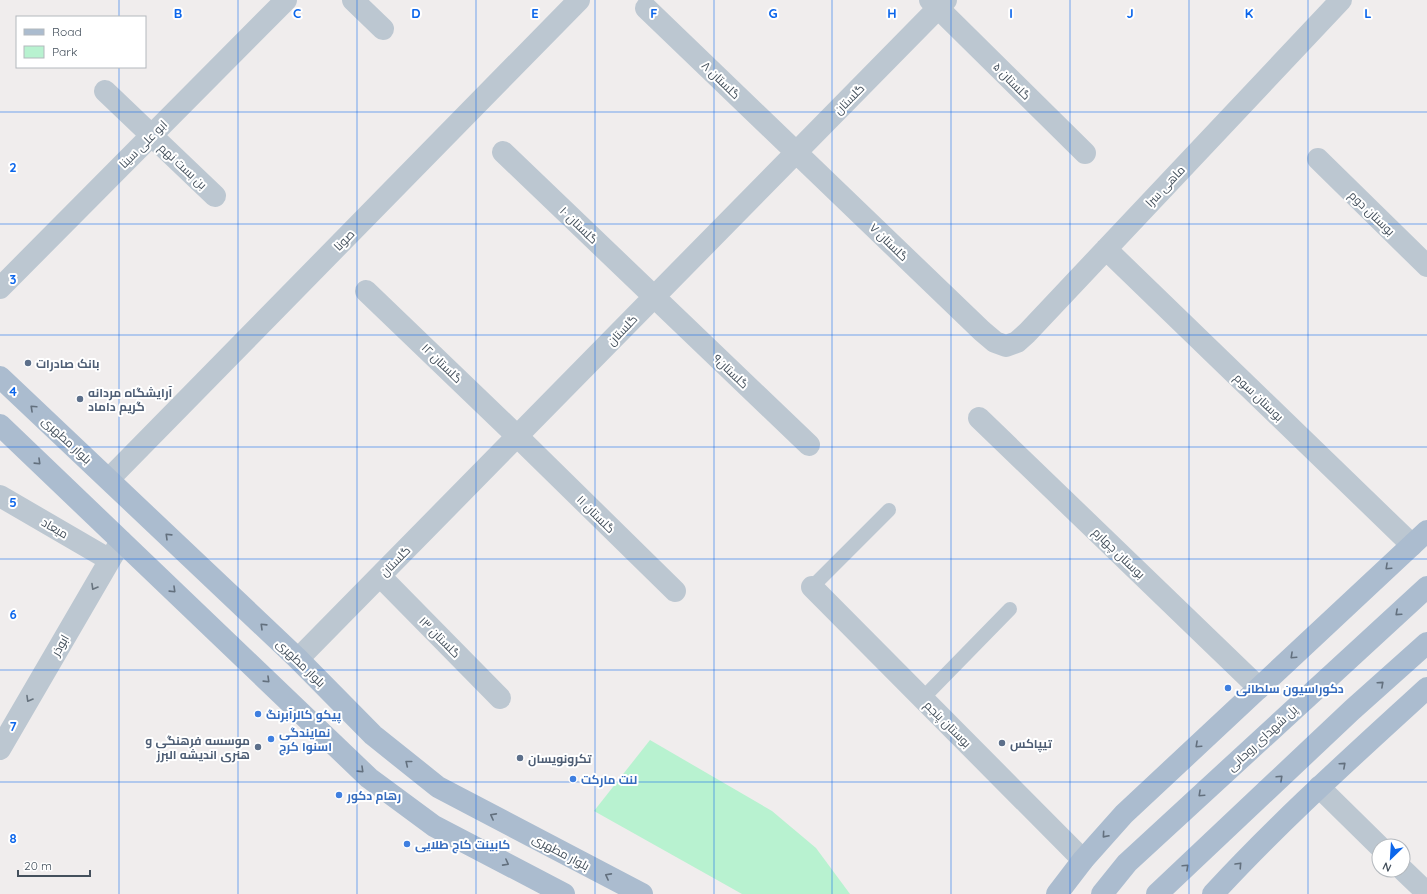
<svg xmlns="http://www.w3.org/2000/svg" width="1427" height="894" font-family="Quicksand,Cairo,sans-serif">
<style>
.green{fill:#b8f2d0}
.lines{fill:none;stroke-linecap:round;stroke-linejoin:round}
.lane{stroke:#bcc7d1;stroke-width:14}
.street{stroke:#bcc7d1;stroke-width:22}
.primary{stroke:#abbccf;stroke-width:22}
.oneway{stroke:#63707e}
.oneway2{stroke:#68747f}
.grid{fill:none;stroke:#0c66eb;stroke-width:1;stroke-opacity:0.55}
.service-dot{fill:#5c6f8a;stroke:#fff;stroke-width:1.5}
.shop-dot{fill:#3f7fe0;stroke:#fff;stroke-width:1.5}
.labels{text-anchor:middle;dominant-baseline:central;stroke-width:4;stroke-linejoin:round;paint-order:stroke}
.street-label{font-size:12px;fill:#44505c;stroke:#fff}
.service-label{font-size:12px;font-weight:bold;fill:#4e5e75;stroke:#fff;text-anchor:start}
.shop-label{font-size:12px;font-weight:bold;fill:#366cbe;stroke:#fff;text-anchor:start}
.grid-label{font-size:13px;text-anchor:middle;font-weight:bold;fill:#0c66eb;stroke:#fff;stroke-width:4;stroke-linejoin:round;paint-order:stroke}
</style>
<rect width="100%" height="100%" fill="#f0eded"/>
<path class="green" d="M650,740L772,811L816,848L850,894H742L594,811Z"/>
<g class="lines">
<path class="lane" d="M812,587L889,510
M923,698L1010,609"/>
<path class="street" d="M353,0L383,29
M930,0L1085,153
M646,8L982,331L995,342L1006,346L1017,342L1027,333L1341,0
M105,91L215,196
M503,152L809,445
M1318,159L1427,266
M1106,249L1412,545
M0,288L286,0
M366,291L517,436L675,591
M979,418L1259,688
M109,479L579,0
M0,496L110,560
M380,576L500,698
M812,587L1083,860
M298,659L946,0
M0,749L121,541
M1319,787L1379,846
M1403,870L1427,893"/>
<path class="primary" d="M0,377L298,659L373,735L438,787L642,894
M0,425L369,778L434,826L564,894
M1057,894L1083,860L1124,814L1427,531
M1102,894L1127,863L1427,587
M1157,894L1352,710L1427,643
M1213,894C1280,821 1354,755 1427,688"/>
</g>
<defs><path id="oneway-chevron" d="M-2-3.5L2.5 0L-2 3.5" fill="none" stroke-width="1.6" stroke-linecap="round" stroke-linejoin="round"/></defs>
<g class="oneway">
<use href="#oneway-chevron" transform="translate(33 408) rotate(-137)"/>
<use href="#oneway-chevron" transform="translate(38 462) rotate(44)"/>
<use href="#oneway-chevron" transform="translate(168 536) rotate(-136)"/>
<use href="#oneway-chevron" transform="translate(1388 567) rotate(137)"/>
<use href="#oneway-chevron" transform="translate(173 590) rotate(44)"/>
<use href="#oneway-chevron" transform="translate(1398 613) rotate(138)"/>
<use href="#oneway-chevron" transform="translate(263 626) rotate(-136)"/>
<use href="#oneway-chevron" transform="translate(1293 656) rotate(137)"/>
<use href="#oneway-chevron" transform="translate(267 680) rotate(44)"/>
<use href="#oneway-chevron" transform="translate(1381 684) rotate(-42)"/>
<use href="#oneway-chevron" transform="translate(1198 745) rotate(137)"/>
<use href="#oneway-chevron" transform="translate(408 763) rotate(-141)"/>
<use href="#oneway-chevron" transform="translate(1343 765) rotate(-42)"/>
<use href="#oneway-chevron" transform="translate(361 770) rotate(44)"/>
<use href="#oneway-chevron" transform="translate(1280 778) rotate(-43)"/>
<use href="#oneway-chevron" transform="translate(1201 794) rotate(137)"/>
<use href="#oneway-chevron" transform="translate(493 816) rotate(-152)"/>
<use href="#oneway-chevron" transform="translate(1105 835) rotate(131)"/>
<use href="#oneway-chevron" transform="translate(506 863) rotate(28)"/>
<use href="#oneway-chevron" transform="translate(1239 865) rotate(-47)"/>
<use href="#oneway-chevron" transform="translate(1186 867) rotate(-43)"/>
<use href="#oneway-chevron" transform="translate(608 876) rotate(-152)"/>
</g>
<g class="oneway2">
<use href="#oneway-chevron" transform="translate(94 587) rotate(120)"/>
<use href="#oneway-chevron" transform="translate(29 699) rotate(120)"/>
</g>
<path class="grid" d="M119,0V17M238,0V894M357,0V894M476,0V894M595,0V894M714,0V894M832,0V894M951,0V894M1070,0V894M1189,0V894M1308,0V894M119,67V894M0,112H1427M0,224H1427M0,335H1427M0,447H1427M0,559H1427M0,670H1427M0,782H1427"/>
<g class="service-dot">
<circle cx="28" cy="363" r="4"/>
<circle cx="80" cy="399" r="4"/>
<circle cx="1002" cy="743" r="4"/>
<circle cx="258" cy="747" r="4"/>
<circle cx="520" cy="758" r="4"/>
</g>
<g class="shop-dot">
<circle cx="1228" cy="688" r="4"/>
<circle cx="258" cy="714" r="4"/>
<circle cx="271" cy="739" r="4"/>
<circle cx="573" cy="779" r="4"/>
<circle cx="339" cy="795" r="4"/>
<circle cx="407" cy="844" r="4"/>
</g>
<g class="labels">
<g class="street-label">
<text transform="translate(721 80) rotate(44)">گلستان ۸</text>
<text transform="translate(1012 81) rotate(45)">گلستان ۵</text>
<text transform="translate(849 99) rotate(-45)">گلستان</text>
<text transform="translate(143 144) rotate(-45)">ابو علی سینا</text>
<text transform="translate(183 166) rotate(43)">بن بست نهم</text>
<text transform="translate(1165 186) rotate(-47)">ماهی سرا</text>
<text transform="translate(1372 213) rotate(44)">بوستان دوم</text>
<text transform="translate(579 225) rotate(44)">گلستان ۱۰</text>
<text transform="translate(344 240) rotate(-46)">صونا</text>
<text transform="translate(889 242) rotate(44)">گلستان ۷</text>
<text transform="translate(622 330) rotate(-46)">گلستان</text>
<text transform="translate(442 363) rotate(44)">گلستان ۱۲</text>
<text transform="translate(731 371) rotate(44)">گلستان۹</text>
<text transform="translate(1259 397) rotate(44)">بوستان سوم</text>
<text transform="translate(67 440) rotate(43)">بلوار مطهری</text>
<text transform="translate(596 514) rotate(45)">گلستان ۱۱</text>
<text transform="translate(55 528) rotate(30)">میعاد</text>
<text transform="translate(1119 553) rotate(44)">بوستان چهارم</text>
<text transform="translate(395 561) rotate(-45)">گلستان</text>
<text transform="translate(440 637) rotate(45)">گلستان ۱۳</text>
<text transform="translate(60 645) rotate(-60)">ابوذر</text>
<text transform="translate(301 663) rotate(44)">بلوار مطهری</text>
<text transform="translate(948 724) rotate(45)">بوستان پنجم</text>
<text transform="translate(1262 738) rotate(-43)">پل شهدای روحانی</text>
<text transform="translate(561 852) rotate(28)">بلوار مطهری</text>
</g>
<g class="service-label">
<text x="36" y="363">بانک صادرات</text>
<text x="88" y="392">آرایشگاه مردانه<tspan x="88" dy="14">گریم داماد</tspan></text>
<text x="250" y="740" text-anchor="end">موسسه فرهنگی و<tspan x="250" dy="14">هنری اندیشه البرز</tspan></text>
<text x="1010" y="743">تیپاکس</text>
<text x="528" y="758">تکرونویسان</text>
</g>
<g class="shop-label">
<text x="1236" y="688">دکوراسیون سلطانی</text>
<text x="266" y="714">پیکو کالرآبرنگ</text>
<text x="279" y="732">نمایندگی<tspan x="279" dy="14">اسنوا کرج</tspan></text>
<text x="581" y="779">لنت مارکت</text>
<text x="347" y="795">رهام دکور</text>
<text x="415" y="844">کابینت کاج طلایی</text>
</g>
</g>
<g class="grid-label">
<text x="178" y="18">B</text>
<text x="297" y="18">C</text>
<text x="416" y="18">D</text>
<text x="535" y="18">E</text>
<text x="654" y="18">F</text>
<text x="773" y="18">G</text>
<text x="892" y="18">H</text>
<text x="1011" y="18">I</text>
<text x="1130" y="18">J</text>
<text x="1249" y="18">K</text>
<text x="1368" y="18">L</text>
<text x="13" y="172">2</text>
<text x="13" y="284">3</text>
<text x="13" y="396">4</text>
<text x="13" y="507">5</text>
<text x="13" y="619">6</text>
<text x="13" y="731">7</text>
<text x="13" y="843">8</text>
</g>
<rect x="16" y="16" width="130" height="52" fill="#ffffff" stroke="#b4b9be"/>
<rect x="24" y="29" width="20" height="6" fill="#abbccf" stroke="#b4b9be"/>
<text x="52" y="36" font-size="12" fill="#44505c">Road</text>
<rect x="24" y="46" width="20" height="12" fill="#b8f2d0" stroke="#b4b9be"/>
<text x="52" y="56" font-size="12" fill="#44505c">Park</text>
<g transform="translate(1391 858) rotate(205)"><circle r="19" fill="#ffffff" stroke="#b4b9be"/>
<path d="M0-3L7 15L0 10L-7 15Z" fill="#0c66eb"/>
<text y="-6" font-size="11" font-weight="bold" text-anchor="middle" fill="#44505c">N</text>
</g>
<path d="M18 870v6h72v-6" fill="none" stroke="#44505c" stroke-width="2"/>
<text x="24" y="870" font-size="12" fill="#44505c" stroke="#ffffff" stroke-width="3" paint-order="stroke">20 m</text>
</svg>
